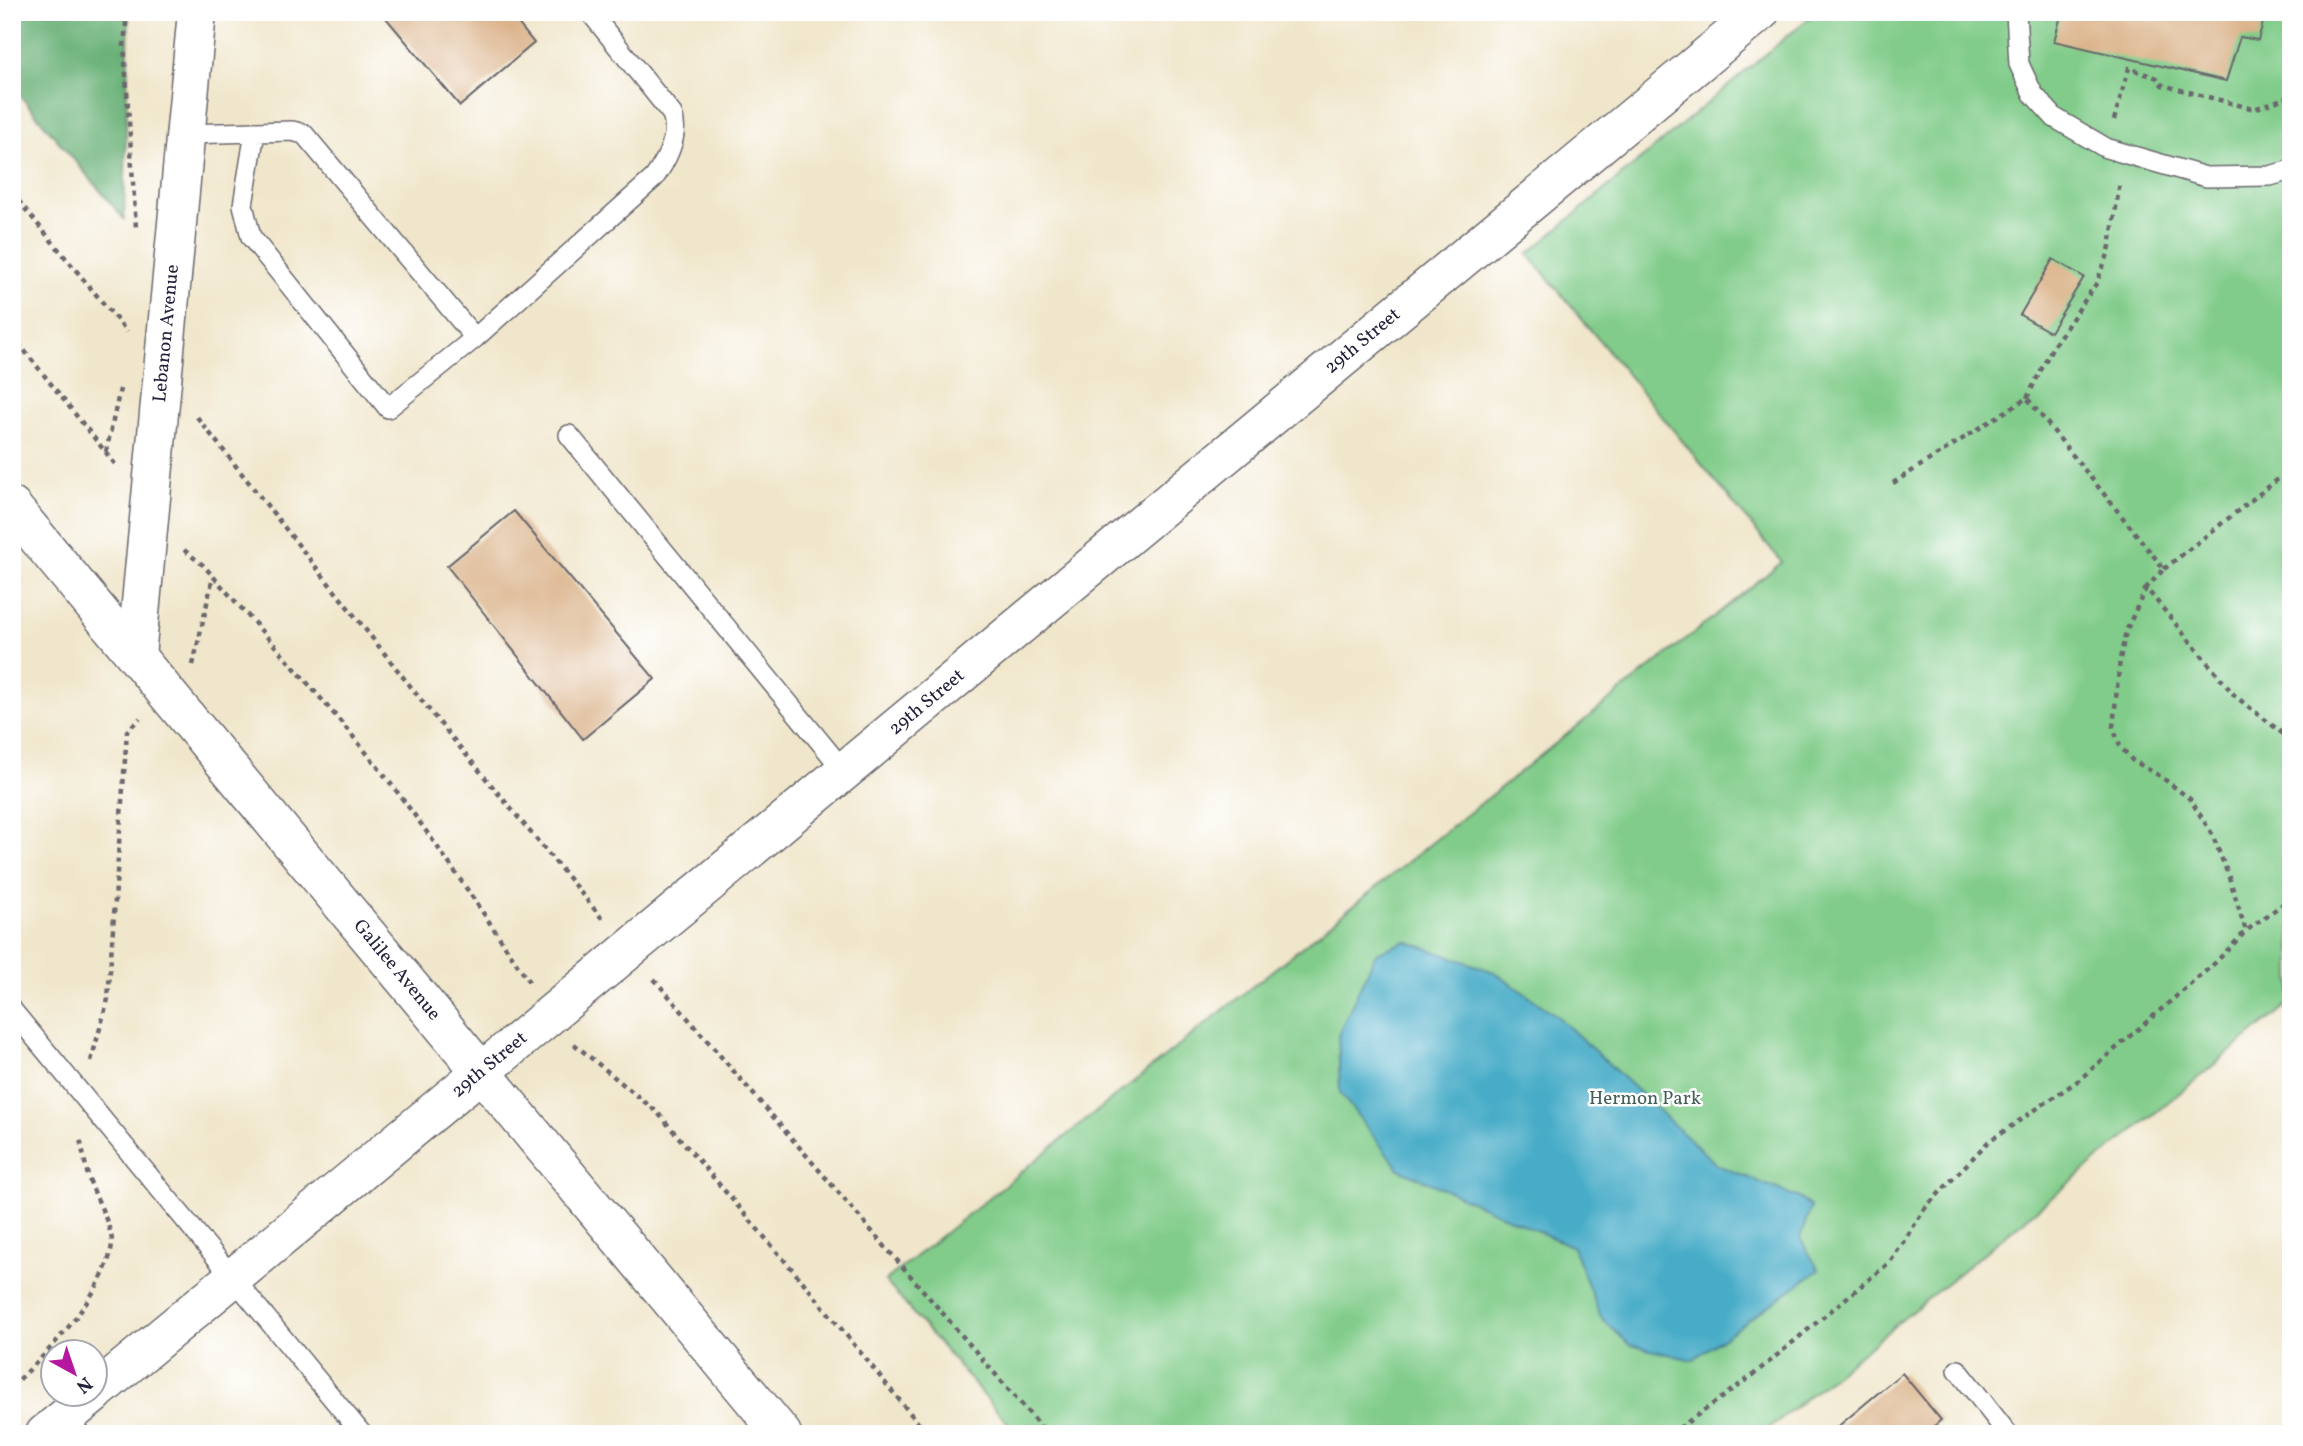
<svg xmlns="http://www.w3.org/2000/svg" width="2303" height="1446" font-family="Vollkorn,serif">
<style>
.green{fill:#81cc8a;stroke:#527762;stroke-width:2}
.forest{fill:#68b076;stroke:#456958;stroke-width:2}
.water{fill:#47acc7;stroke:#346781;stroke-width:2}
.building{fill:#dbb48b}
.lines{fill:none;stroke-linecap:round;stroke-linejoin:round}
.service-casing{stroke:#6a676d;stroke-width:22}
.tertiary-casing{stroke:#6a676d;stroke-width:41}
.path{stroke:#6a676d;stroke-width:4.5;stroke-dasharray:5 5;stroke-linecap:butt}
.service{stroke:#fff;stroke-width:19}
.tertiary{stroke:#fff;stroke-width:38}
.labels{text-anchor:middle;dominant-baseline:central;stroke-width:5;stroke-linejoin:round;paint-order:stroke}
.street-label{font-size:19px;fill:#22223b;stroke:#fff}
.park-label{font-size:19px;fill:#435e57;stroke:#fff}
</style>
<rect width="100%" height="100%" fill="#fff"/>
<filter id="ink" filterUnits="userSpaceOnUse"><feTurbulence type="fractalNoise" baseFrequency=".0143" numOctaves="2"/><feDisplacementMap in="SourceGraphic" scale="14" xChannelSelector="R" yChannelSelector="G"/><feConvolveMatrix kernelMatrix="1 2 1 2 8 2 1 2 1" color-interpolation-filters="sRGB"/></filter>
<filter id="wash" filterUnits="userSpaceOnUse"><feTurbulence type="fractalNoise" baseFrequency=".00686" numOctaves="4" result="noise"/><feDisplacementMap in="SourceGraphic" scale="28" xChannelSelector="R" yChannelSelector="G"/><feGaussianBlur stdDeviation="1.57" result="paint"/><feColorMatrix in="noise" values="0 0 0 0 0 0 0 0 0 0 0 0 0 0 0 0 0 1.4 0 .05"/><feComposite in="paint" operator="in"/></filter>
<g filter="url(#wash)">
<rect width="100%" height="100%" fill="#f0e6cb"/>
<path class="green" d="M1816,12H2291V1002L1762,1434H1017L885,1281L1782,562L1528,254Z"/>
<path class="forest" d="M12,12H129L124,219L12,86Z"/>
<path class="water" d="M1406,941L1494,972L1557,1016L1717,1165L1797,1197L1811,1207L1800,1238L1819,1270L1692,1360L1630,1345L1601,1318L1573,1247L1399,1169L1340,1093L1338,1035L1376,953Z"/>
<g id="blocks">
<path class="building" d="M381,12H509L534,43L460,106Z
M2062,12H2266L2258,40L2240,37L2226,81L2054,41Z
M2053,259L2084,277L2050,332L2020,315Z
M514,511L655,679L583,739L447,566Z
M1902,1373L1941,1420L1925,1434H1829Z"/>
</g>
</g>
<g filter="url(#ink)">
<use href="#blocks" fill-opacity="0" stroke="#6a676d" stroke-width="2"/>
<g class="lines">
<g class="service-casing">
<path id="service" d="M2016,12L2019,64L2033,94L2055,118L2106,148L2206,177L2270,176L2291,170
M255,132L243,205L251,237L388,408L475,338
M186,134L292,131L304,134L475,338L654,178C666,161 680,135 672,114L590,12
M569,435L844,771
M12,1010L362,1434
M1958,1370L2008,1434"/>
</g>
<g class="tertiary-casing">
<g id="tertiary">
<path id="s1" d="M12,507L782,1434"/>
<path id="s2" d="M136,656L197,12"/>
<path id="s3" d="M94,1393L1760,12"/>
<path d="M45,1434L94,1394"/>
</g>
</g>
<path class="path" d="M127,12L124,45L136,228
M2114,120L2129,68L2157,78L2162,85L2254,109L2291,96
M12,193L127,332
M12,335L115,464
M2027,398L2052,348L2096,284L2109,252L2120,182
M197,417L434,716L605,922
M106,452L120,389
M1893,483L2027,398L2164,569L2146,588L2235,696L2291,740
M184,550L203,565C269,640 337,713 398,793C444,854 487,918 529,982
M2164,569L2291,469
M2146,588L2126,631L2120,659L2113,727L2120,746L2132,760L2160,776L2190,799L2212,834L2229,877L2246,931L2291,898
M193,665L213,577
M654,979L1047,1434
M574,1044L657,1112L803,1282L927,1434
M91,1061L108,999L127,731L140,718
M12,1386C45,1357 110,1288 112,1242C112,1227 93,1192 88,1176C85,1164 83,1151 80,1139
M1671,1434L1753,1375L1890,1262L1926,1207L1988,1142L2079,1080L2215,963L2246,931"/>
<use href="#service" class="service"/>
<use href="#tertiary" class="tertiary"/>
</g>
</g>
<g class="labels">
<g class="street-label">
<text stroke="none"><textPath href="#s2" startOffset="324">Lebanon Avenue</textPath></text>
<text stroke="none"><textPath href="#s3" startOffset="1648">29th Street</textPath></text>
<text stroke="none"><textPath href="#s3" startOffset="1082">29th Street</textPath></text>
<text stroke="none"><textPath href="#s1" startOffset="602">Galilee Avenue</textPath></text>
<text stroke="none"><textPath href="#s3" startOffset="514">29th Street</textPath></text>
</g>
<g class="park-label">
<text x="1645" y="1099">Hermon Park</text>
</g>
</g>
<rect width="2303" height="1446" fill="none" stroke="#fff" stroke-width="42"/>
<g transform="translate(74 1373) rotate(140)"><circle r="33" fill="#ffffff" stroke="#a7a7b1" stroke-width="2"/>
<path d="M0-5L12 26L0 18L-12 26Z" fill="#b5179e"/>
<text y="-10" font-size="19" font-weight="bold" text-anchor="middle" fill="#22223b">N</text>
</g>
</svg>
